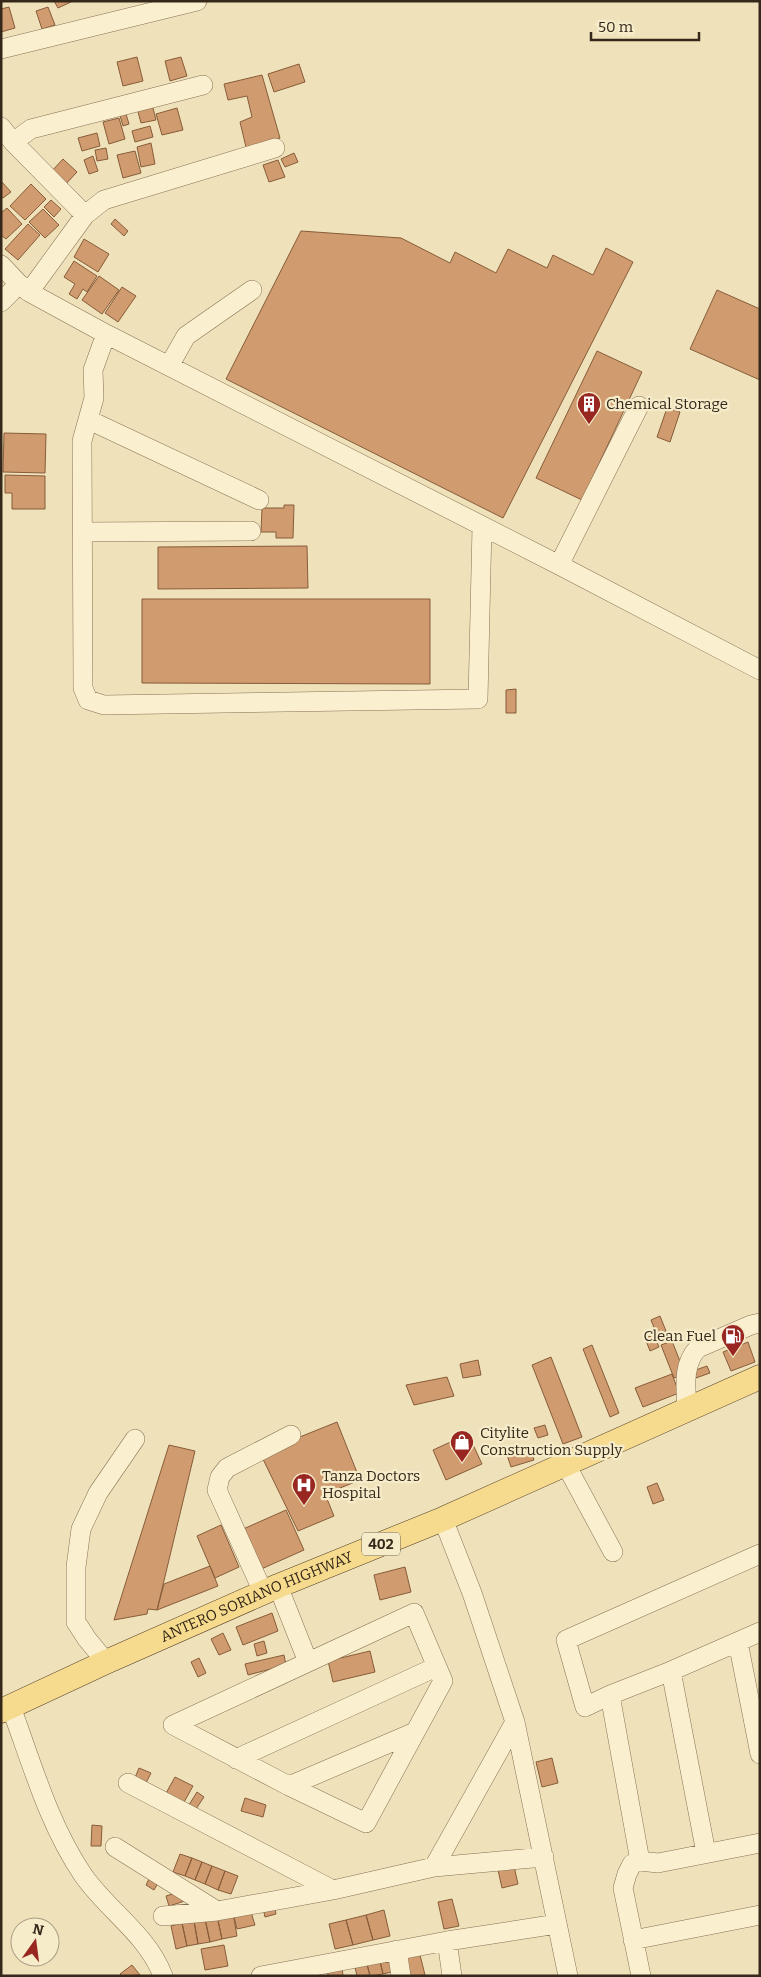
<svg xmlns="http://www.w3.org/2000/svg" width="761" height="1977" font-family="Bitter,serif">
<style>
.building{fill:#cf9b6f;stroke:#875c39}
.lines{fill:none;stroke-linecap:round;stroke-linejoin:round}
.minor-casing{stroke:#877154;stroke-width:20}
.major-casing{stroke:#543f29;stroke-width:25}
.minor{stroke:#faefce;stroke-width:19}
.major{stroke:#f6db8f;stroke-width:24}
.labels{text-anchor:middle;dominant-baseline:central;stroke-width:4.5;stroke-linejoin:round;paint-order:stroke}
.shield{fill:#f6ecca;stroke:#6f634f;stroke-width:1}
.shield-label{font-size:14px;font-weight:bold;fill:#35281a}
.poi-label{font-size:15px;fill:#35281a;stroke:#f6ecca;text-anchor:start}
.street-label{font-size:15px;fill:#35281a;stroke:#f6ecca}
</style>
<rect width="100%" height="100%" fill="#efe2bb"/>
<path class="building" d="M54,1H71V2L58,8Z
M9,7L15,28L1,32V9Z
M48,7L55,25L42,29L36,11Z
M137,57L143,81L123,86L117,62Z
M181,57L187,76L170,81L165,61Z
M299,64L305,82L274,92L268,74Z
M262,75L280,138L246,147L240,122L252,117L247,96L228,100L224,84Z
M152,104L156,120L141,123L137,108Z
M177,108L183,130L162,135L156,114Z
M125,111L129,124L123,126L119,112Z
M119,118L125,139L109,144L103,122Z
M150,126L153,137L135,142L132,131Z
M97,133L100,146L82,151L78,138Z
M151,143L155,164L141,167L137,147Z
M106,148L108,159L97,161L95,150Z
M135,151L141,173L123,178L117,155Z
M294,153L298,162L285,167L281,159Z
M93,156L98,171L89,174L84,160Z
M63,159L77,172L64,186L50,173Z
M278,160L285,177L269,182L263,165Z
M1,181L11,192L3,198L1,196Z
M31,184L46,199L25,220L10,206Z
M51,200L61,209L54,217L44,207Z
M7,208L22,224L6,239L1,235V213Z
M43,209L59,225L45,238L29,222Z
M115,219L128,231L124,236L111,224Z
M28,224L40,235L18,260L5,249Z
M301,231L401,238L450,263L455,252L496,273L508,249L547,268L553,255L593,275L606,248L633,262L503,518L226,379Z
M84,239L109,254L98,272L74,257Z
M74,261L97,276L87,292L83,289L77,299L69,294L75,284L64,277Z
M99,276L119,290L102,314L82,300Z
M122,287L136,296L118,322L105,313Z
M717,290L760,309V380L690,349Z
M597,351L642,372L582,500L536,478Z
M667,408L680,412L670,442L657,437Z
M4,433L46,434L45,473L3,472Z
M5,475L45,476V509H12V493H5Z
M284,505H294L293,538H276V532H261L262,508H284Z
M307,546L308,588L158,589V547Z
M142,599H430V684L142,683Z
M516,689V713H506V690Z
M660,1316L666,1331L657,1335L651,1320Z
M654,1335L659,1347L650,1351L645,1338Z
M672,1341L685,1374L674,1378L661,1345Z
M748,1342L755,1362L731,1371L723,1352Z
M592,1345L619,1413L610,1417L583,1349Z
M551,1357L582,1437L563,1444L532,1365Z
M478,1360L481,1375L463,1378L460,1364Z
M707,1366L710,1373L696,1378L693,1371Z
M672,1374L679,1393L643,1407L635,1388Z
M447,1377L454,1396L414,1405L406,1385Z
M337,1422L360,1480L325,1494L334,1516L298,1531L260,1453Z
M545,1425L548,1435L538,1438L534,1428Z
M468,1434L482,1464L446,1480L433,1450Z
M169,1445L195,1451L157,1610L148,1609L147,1614L114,1620Z
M530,1448L534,1460L511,1467L507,1455Z
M657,1483L664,1500L653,1504L647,1487Z
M286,1510L304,1550L259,1570L241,1530Z
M221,1525L239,1567L215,1578L197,1536Z
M210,1566L218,1586L157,1610L164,1584Z
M405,1567L411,1592L380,1600L374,1575Z
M272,1613L278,1631L243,1645L236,1627Z
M223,1633L231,1650L219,1655L211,1639Z
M264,1641L267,1653L257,1656L254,1644Z
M370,1651L375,1672L333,1682L328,1661Z
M284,1655L286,1665L248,1675L245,1664Z
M199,1658L206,1673L198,1677L191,1662Z
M552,1758L558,1783L542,1787L536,1762Z
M139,1768L151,1773L145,1785L134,1780Z
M175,1777L193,1786L183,1804L165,1795Z
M197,1792L204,1797L194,1812L187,1808Z
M245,1798L266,1805L263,1817L241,1811Z
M92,1825L102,1826L101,1846H91Z
M180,1854L192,1858L185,1876L173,1872Z
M192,1858L202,1862L195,1880L185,1876Z
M202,1862L212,1866L205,1884L195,1880Z
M212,1866L225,1871L218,1890L205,1884Z
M514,1866L518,1884L502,1888L498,1870Z
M225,1871L238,1876L231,1894L218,1890Z
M150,1877L159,1881L154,1890L146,1885Z
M182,1891L185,1901L169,1906L166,1896Z
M452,1899L459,1926L444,1929L438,1902Z
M273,1902L276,1914L265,1917L262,1904Z
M250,1909L255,1925L237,1929L233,1913Z
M384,1910L390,1936L373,1940L366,1915Z
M233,1913L237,1936L222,1939L217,1916Z
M366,1915L373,1940L353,1945L346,1920Z
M217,1916L222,1939L210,1942L205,1919Z
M205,1919L210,1942L198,1944L194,1921Z
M346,1920L353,1945L335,1949L329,1924Z
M194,1921L198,1944L187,1946L182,1923Z
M182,1923L187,1946L176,1949L171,1926Z
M224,1945L228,1966L205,1970L201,1949Z
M419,1951L425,1975L410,1976L405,1954Z
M391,1954L396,1971L383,1974L379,1957Z
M379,1957L383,1974L370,1976L366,1960Z
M366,1960L370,1976H357L354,1963Z
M132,1965L140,1975L122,1976L120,1974Z
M342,1967L343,1976H328L327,1970Z"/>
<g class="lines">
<g class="minor-casing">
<path id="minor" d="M1,49L197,1
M1,127L13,142L85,215
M13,142L31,129L203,85
M1,265L19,284L29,292L106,334L559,565L760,670
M29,292L85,215L104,200L275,148
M1,302L19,284
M106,334L93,370L94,398L82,441L83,688L88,700L104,705L478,699L482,526
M169,366L186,336L252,290
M89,420L259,500
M83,532L251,531
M559,565L639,406
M687,1409C686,1387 682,1365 698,1348L751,1325L760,1323
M565,1463L613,1552
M443,1519L472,1593L515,1722L568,1976
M760,1554L566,1640L585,1707L610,1695L671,1671L760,1632
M278,1586L308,1662
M263,1592L217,1490L220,1477L227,1468L291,1435
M414,1613L443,1681L366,1823L289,1786L173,1725Z
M738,1642L760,1754
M106,1662L87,1639L76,1622V1567L81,1529L98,1493L135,1439
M671,1671L706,1853
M610,1695L640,1861L632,1864L627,1874L623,1888L641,1976
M11,1707C32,1764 49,1825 83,1875C108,1911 147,1934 163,1976
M236,1759L436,1667
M128,1783L333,1890
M289,1786L415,1732
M115,1847L217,1911
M640,1861L658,1863L760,1843
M434,1867L515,1722
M163,1916L217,1911L333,1890L434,1867L544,1857
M633,1940L760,1915
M447,1941L452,1976
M397,1950L401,1976
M261,1976L447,1941L557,1924"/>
</g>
<g class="major-casing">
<g id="major">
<path id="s1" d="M1,1711L106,1662L278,1586L443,1519L760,1377"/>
</g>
</g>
<use href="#minor" class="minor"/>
<use href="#major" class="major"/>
</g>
<defs>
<g id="building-pin" transform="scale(1.25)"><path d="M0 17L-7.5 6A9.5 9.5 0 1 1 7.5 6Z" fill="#982722" stroke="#f6ecca"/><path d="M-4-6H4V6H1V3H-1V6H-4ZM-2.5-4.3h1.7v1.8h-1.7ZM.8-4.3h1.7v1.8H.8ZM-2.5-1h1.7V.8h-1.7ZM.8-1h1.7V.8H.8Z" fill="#fff"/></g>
<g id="fuel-pin" transform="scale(1.25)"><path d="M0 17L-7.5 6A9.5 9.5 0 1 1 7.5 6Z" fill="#982722" stroke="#f6ecca"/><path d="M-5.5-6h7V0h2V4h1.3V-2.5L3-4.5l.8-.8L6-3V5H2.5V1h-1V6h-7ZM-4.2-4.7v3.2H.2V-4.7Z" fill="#fff"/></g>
<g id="shop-pin" transform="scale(1.25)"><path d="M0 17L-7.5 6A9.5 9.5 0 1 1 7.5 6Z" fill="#982722" stroke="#f6ecca"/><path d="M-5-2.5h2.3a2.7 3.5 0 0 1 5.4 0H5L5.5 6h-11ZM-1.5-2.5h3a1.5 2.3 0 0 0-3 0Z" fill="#fff"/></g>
<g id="hospital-pin" transform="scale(1.25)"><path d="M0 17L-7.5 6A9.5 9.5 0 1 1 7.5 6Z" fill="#982722" stroke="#f6ecca"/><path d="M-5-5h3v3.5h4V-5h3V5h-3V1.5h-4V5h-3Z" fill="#fff"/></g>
</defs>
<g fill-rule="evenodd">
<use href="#building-pin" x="589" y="404"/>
<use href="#fuel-pin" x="733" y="1336"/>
<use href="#shop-pin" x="462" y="1442"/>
<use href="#hospital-pin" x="304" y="1485"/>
</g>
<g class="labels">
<rect class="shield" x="362" y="1532.5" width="38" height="23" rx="4"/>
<g class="shield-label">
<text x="381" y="1544">402</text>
</g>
<g class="poi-label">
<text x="606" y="404">Chemical Storage</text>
<text x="716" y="1336" text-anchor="end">Clean Fuel</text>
<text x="480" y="1433">Citylite<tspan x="480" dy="17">Construction Supply</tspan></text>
<text x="322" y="1476">Tanza Doctors<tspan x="322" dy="17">Hospital</tspan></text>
</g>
<g class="street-label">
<text stroke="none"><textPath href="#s1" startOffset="280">ANTERO SORIANO HIGHWAY</textPath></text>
</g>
</g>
<rect width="761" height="1977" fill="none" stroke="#35281a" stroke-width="5"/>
<g transform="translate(35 1942) rotate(14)"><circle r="24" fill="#f6ecca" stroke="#a99e84"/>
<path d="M0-4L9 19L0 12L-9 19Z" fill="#982722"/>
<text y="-8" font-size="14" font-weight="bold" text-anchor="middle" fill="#35281a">N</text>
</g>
<path d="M591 32v8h108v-8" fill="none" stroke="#35281a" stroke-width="2.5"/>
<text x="598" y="32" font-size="15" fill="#35281a" stroke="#f6ecca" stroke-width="4" paint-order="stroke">50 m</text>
</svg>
